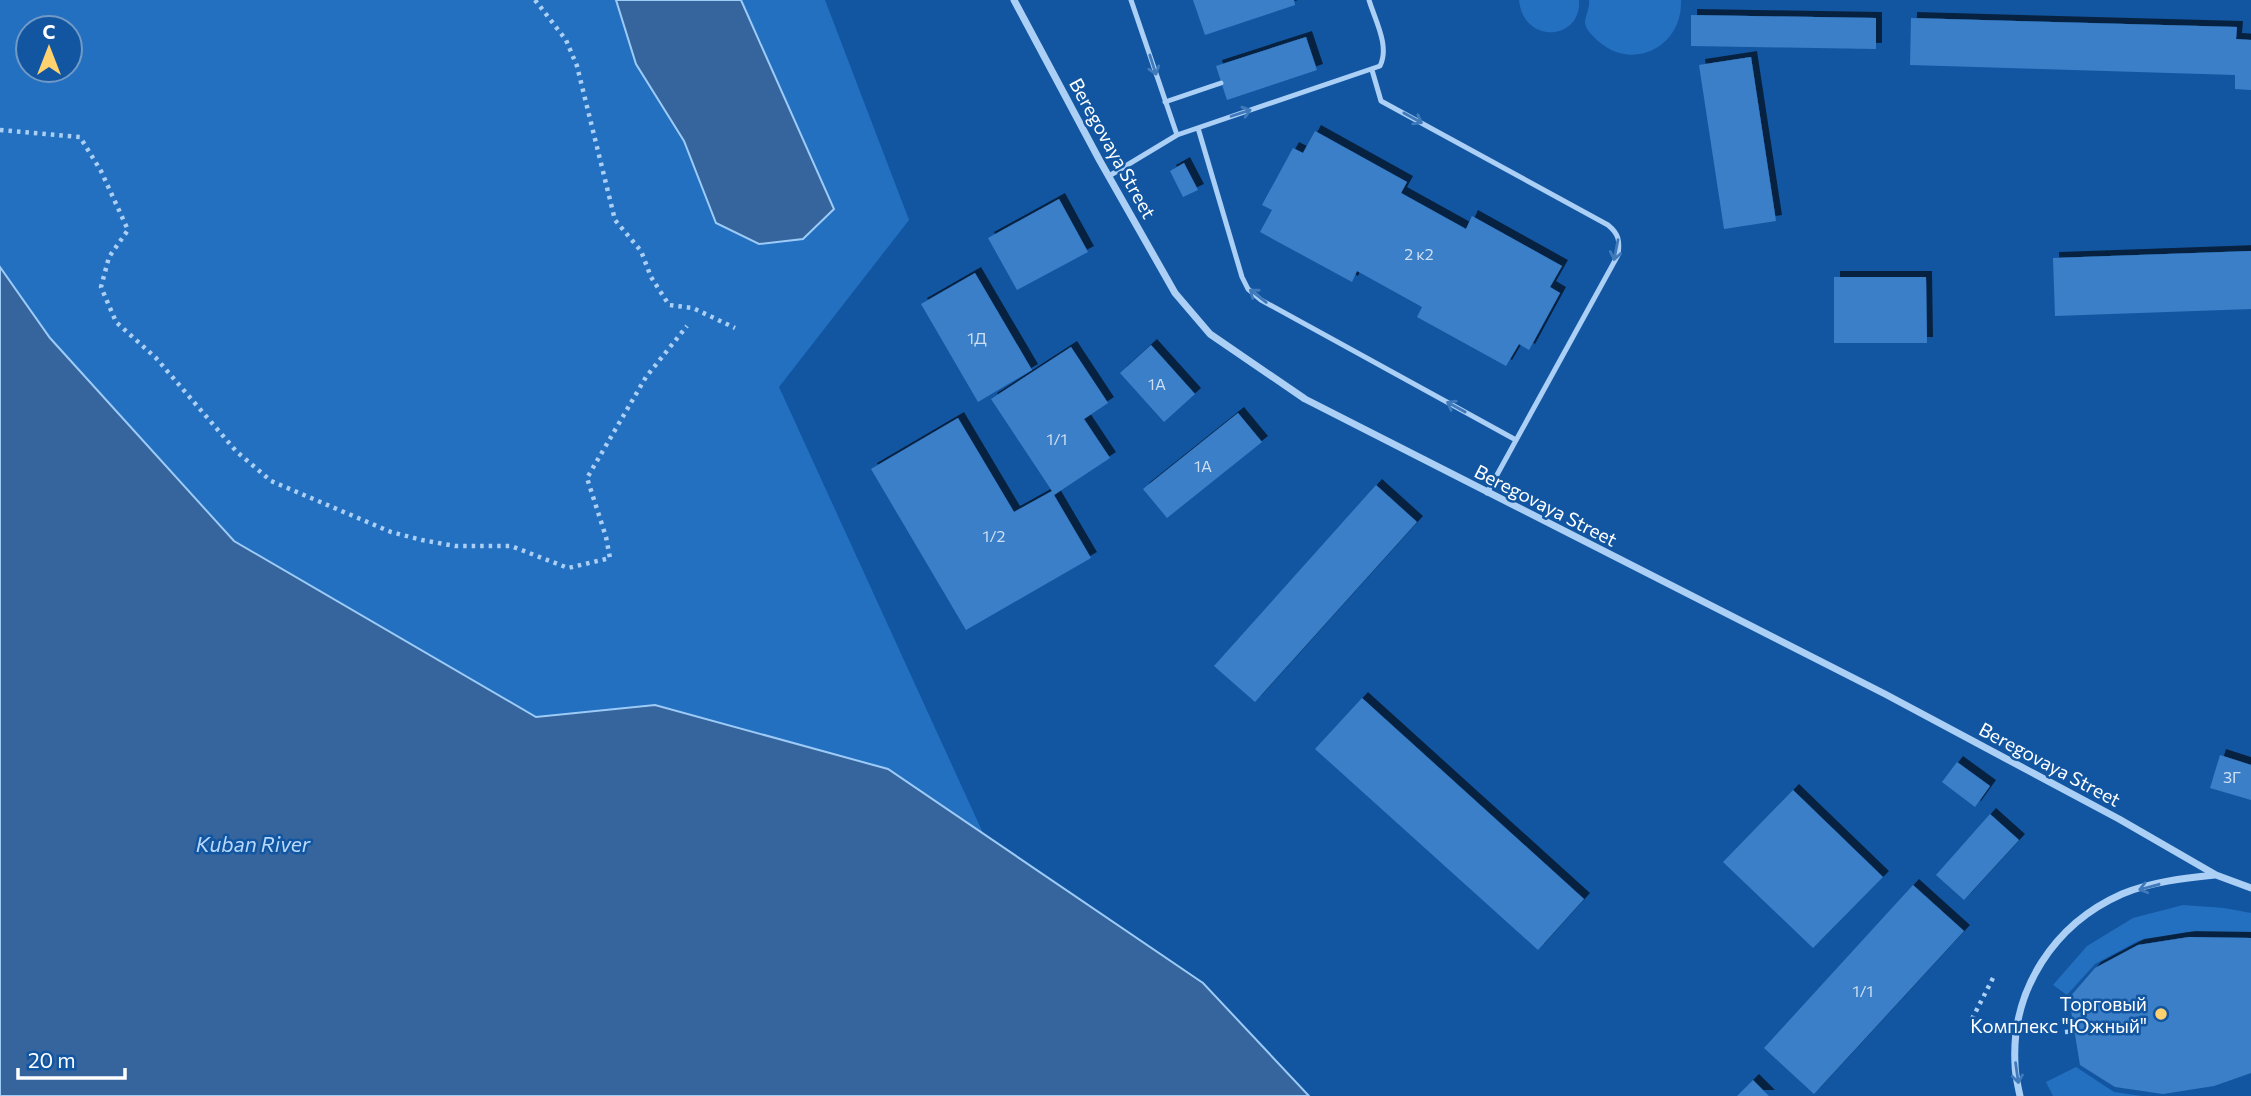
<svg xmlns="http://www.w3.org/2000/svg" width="2251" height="1096" font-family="Commissioner,sans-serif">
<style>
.green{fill:#2470c0;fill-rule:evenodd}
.water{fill:#35659c;stroke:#9dcbf8;stroke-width:2}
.building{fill:#3b7fc8;filter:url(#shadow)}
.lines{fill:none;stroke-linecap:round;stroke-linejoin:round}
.path{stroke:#abcff5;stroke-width:4.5;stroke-dasharray:3.5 5;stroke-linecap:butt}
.lane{stroke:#abcff5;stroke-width:5}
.street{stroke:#abcff5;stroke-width:7}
.oneway{stroke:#407abb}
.poi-dot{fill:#ffd16f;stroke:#1256a2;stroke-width:2.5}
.labels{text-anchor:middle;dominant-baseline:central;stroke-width:5;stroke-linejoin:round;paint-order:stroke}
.number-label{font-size:16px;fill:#cedff1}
.street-label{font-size:19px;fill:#fff;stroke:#1256a2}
.poi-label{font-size:19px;fill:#fff;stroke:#1256a2;text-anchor:end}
.water-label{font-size:21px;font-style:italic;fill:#b8d9fb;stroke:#1256a2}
</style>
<defs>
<filter id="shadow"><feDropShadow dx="6" dy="-6" stdDeviation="0" flood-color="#0009"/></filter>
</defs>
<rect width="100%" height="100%" fill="#1256a2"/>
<path class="green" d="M0,0H616L636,64L684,141L716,223L762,44L741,0H825L909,220L779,387L983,833L888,769L655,705L536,717L234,540L50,338L0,267ZM28,28H70V70H28Z
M1519,0H1579C1582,41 1523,45 1519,0Z
M1589,0H1681C1683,50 1627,74 1593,36C1589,32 1585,27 1585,22C1586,14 1590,8 1589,0Z
M2183,905L2224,908L2251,913V932H2188L2138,941L2095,964L2067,995L2053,985L2087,946L2133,918Z
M2076,1067L2114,1092L2142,1096H2053L2046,1082Z"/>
<path class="water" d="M616,0H741L834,209L803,239L759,244L716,223L684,141L636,64Z
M0,267L50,338L234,541L536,717L655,705L888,769L1203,983L1309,1096H0Z"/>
<path class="building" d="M1193,0H1294L1295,5L1205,35Z
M1691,15L1876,18V49L1691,46Z
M1911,18L2237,27L2236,39L2251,40V90L2235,89V75L1910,65Z
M1306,37L1317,70L1227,100L1216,66Z
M1751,57L1776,221L1724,229L1699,65Z
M1315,131L1407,182L1401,193L1466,229L1472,216L1562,266L1550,287L1560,293L1529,350L1519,344L1506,366L1417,317L1422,307L1357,271L1352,282L1260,232L1272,210L1262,205L1293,148L1303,153Z
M1184,163L1198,190L1183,197L1170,171Z
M1059,199L1088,252L1017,290L988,238Z
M2251,251V309L2055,316L2053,258Z
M975,273L1032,370L978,402L921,304Z
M1834,277H1926L1927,343H1834Z
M1151,345L1195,394L1164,422L1120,373Z
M1071,347L1108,403L1084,419L1110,458L1054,495L1091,558L966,630L871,469L958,418L1014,512L1052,491L991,399Z
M1238,413L1262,442L1167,518L1143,489Z
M1376,485L1417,522L1255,702L1214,666Z
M1362,698L1584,899L1538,950L1315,749Z
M2220,755L2251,765V800L2210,788Z
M1957,762L1990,786L1975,807L1942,782Z
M1793,790L1883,877L1813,948L1723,862Z
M1990,814L2019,840L1964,900L1936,875Z
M1913,885L1964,931L1814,1094L1764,1048Z
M2189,937L2251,938V1073L2214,1086L2163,1094L2115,1087L2080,1065L2069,998L2095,968L2138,945Z
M1753,1080L1769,1096H1737Z"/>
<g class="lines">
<path class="path" d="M535,0L566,40L577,66L615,220L641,251L651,277L669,305L693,308L735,328
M0,130L80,137L101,171L128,230L109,257L101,287L116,322L156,358L236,451L271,481L391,532L422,540L455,546H511L568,568L610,558L606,537L587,478L646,377L687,326
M1972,1019L1993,978
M2065,1032L2075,1031"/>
<path class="lane" d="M1131,0L1177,135
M1372,70L1381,101L1608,225C1619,234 1620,241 1618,255L1487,493
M1165,102L1221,83
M1198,128L1242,277L1248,289L1261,300L1516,440
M1109,176L1177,135L1380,66C1390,46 1375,20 1369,0"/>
<path class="street" d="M1014,0L1100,161L1175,293L1210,334L1305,399L1885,694L2119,819L2216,875L2251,888
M2020,1096C2018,1086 2015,1075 2015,1064C2011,990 2054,924 2122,894C2150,882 2185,878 2215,875"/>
</g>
<defs><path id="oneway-shaft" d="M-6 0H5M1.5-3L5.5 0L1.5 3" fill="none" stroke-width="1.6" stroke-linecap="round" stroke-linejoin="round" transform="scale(1.75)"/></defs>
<g class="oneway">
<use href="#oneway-shaft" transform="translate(1153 65) rotate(72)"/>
<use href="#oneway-shaft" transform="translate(1241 113) rotate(-18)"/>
<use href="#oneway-shaft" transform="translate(1413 118) rotate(29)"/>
<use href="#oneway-shaft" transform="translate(1616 250) rotate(101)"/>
<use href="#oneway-shaft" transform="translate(1258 296) rotate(-142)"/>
<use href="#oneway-shaft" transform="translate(1456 407) rotate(-151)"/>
<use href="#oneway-shaft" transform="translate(2149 887) rotate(165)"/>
<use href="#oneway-shaft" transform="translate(2017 1073) rotate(82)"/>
</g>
<circle class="poi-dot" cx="2161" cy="1014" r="7"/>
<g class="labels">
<g class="number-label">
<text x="1419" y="253">2 к2</text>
<text x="977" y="337">1Д</text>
<text x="1157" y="383">1А</text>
<text x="1057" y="438">1/1</text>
<text x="1203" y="465">1А</text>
<text x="994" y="535">1/2</text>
<text x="2232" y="776">3Г</text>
<text x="1863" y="990">1/1</text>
</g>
<g class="street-label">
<text transform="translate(1113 148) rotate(61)">Beregovaya Street</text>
<text transform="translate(1546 505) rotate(27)">Beregovaya Street</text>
<text transform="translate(2050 764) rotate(28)">Beregovaya Street</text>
</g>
<g class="poi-label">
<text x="2147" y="1003">Торговый<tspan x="2147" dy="22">Комплекс "Южный"</tspan></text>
</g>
<g class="water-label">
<text x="253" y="843">Kuban River</text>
</g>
</g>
<g transform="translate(49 49)"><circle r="33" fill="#1256a2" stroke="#719ac7" stroke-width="2"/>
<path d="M0-5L12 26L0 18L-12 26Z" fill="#ffd16f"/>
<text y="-10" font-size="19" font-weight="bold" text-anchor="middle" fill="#ffffff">С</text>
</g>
<path d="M18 1068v10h107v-10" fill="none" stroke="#ffffff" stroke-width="3.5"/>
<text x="28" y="1068" font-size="21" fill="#ffffff" stroke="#1256a2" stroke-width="5" paint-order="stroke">20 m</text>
</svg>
